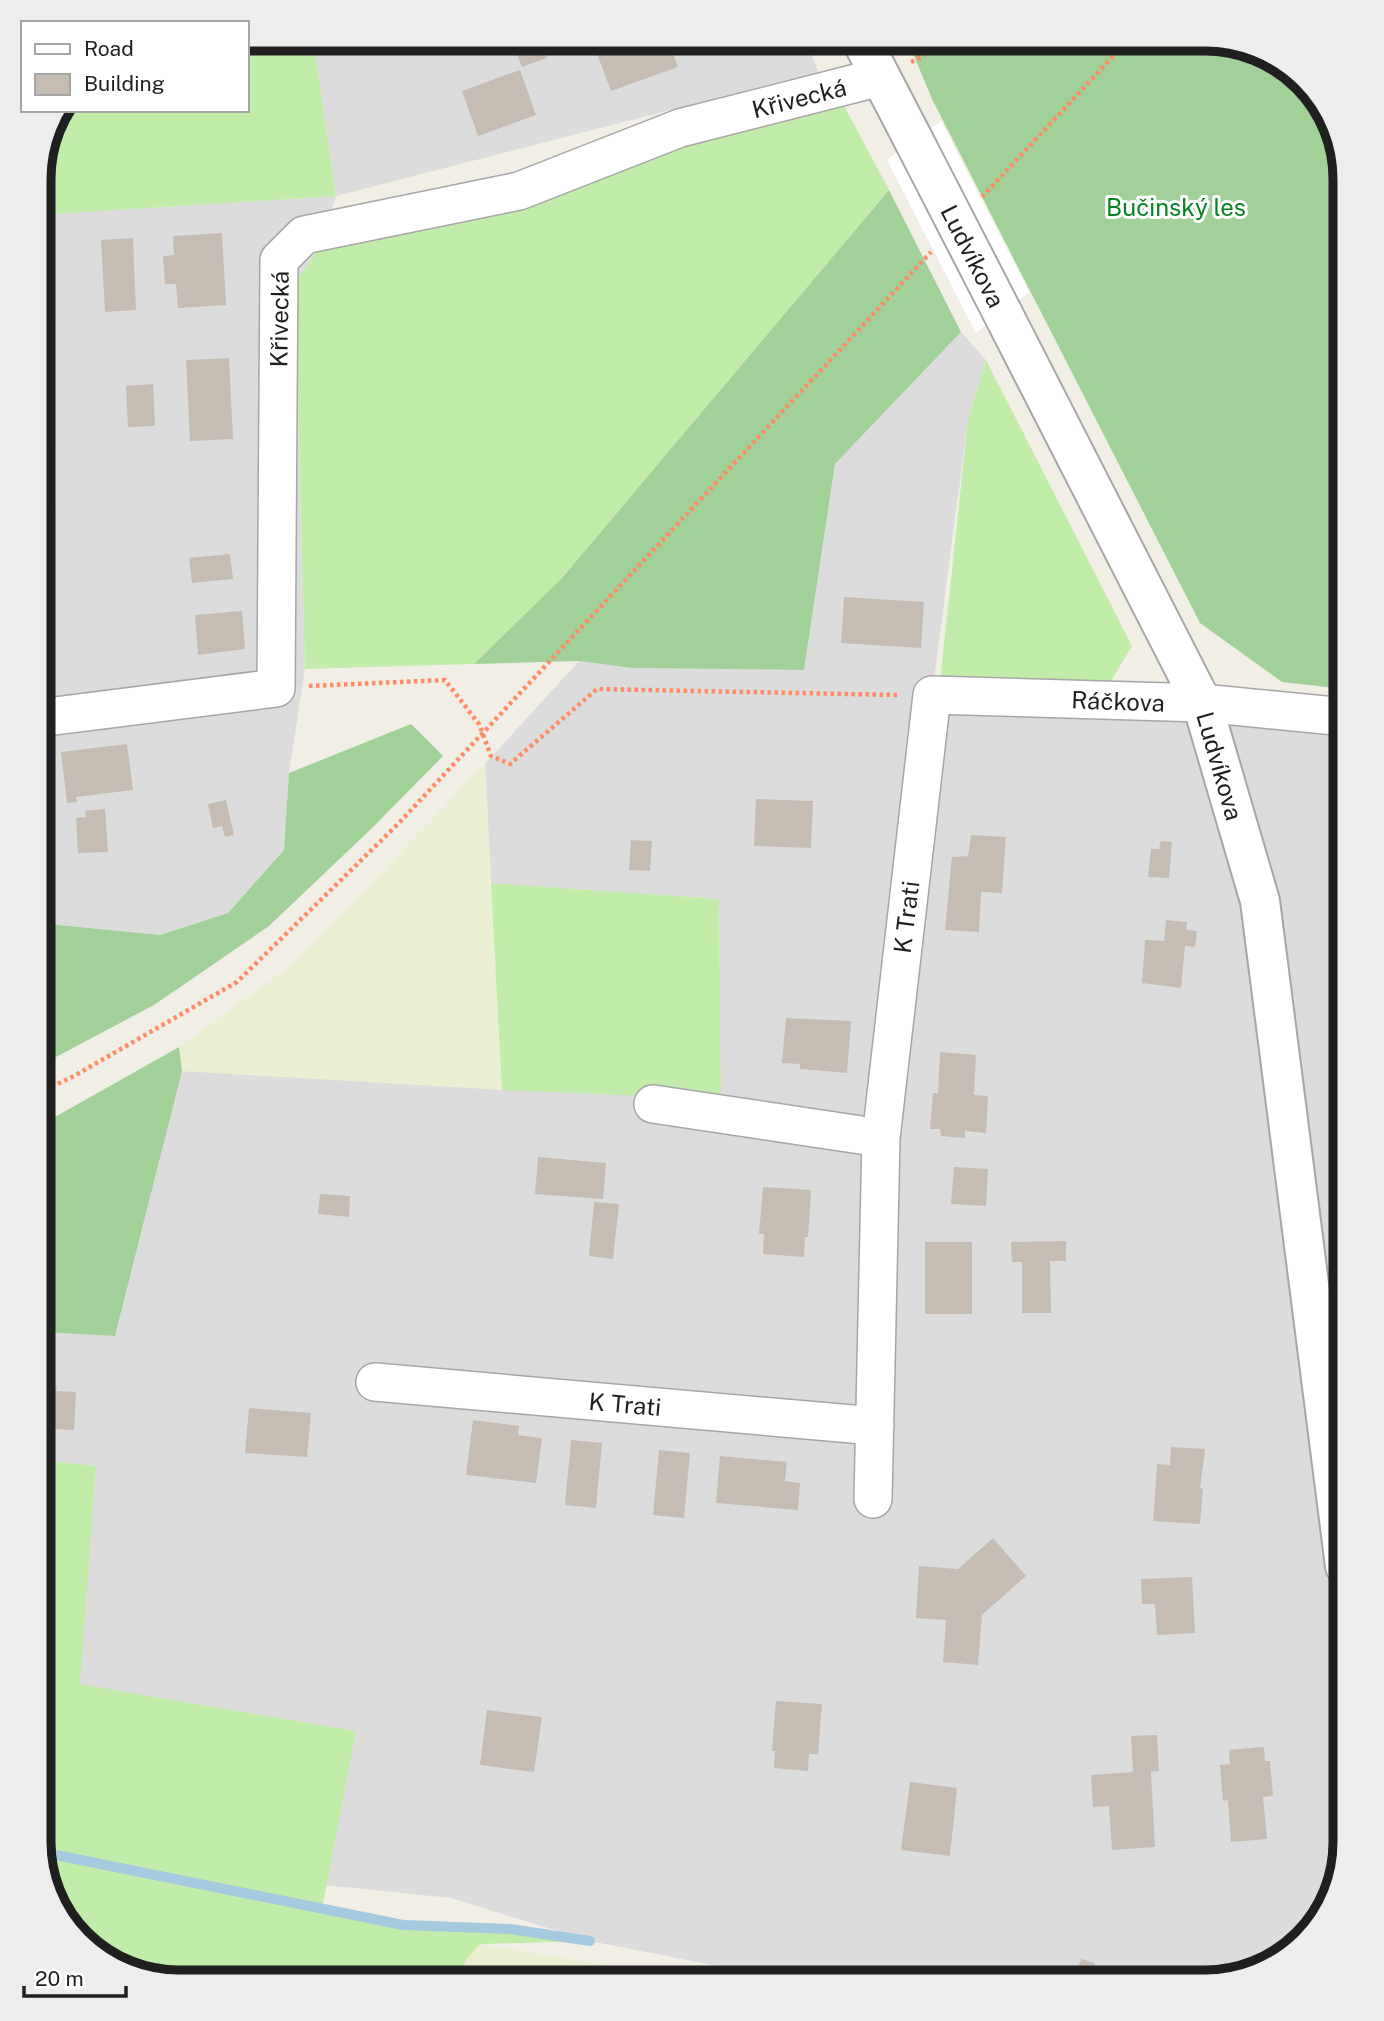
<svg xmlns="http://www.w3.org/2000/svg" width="1384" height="2021" font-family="'Public Sans',sans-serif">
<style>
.residential{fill:#dddcdc}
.farmland{fill:#e9efd0}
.grass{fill:#c1eca9}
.forest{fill:#a1d198}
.pier{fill:#fff}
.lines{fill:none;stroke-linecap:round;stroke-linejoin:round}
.stream{stroke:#a4cadf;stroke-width:10}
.building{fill:#c5bdb4}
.minor-casing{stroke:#a6a6a6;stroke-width:40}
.tertiary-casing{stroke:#a6a6a6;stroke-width:42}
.path{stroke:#fe8c67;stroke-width:4.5;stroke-dasharray:3.5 3.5;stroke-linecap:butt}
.minor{stroke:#fff;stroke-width:37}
.tertiary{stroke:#fff;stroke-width:38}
.tertiary-bridge-casing{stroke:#a6a6a6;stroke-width:42;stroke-linecap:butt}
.tertiary-bridge{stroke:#fff;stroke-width:38}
.labels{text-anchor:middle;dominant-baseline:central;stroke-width:6;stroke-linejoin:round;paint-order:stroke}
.street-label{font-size:24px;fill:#1f1f1f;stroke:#fff}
.park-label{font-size:24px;fill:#088223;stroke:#fff}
.rim{fill:none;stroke:#1f1f1f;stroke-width:9}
</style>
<rect width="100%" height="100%" fill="#f0eee5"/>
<path class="residential" d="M313,39H806L818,72L336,196L319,248L295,283L305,669L289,773L284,850L228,913L160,935L39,923V215L336,196Z
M961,332L986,360L968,420L932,695L1171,709L1345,739V1842L1326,1913L1275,1964L1205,1982H800L590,1941L451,1898L325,1885L356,1731L79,1684L96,1466L39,1460V1332L115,1336L182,1071L721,1099L719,899L491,883L485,764L579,661L632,668L804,670L835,464Z"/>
<path class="farmland" d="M485,764L502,1090L182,1071L179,1047L294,964Z
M480,1944L699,1982H459L465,1961Z"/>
<path class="grass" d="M247,39H313L336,196L39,215C39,179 38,141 59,110H247Z
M842,102L889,190L562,578L474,664L305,669L295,283L319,248L676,146L805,115Z
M986,360L1132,646L1103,694L940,682L968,420Z
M491,883L719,899L721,1099L502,1090Z
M39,1460L96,1466L80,1684L356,1731L322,1909L403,1925L510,1929L590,1941L480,1944L465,1961L459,1982H170L108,1963L57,1912L39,1842Z"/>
<path class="forest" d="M907,39H1214L1283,62L1327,109L1345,179V689L1282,682L1200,623L932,99Z
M889,190L961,332L835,464L804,670L632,668L579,661L474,664L562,578Z
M411,724L443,756L371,829L269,926L154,1005L39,1066V923L160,935L228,913L284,850L289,773Z
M179,1047L182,1071L115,1336L39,1332V1126Z"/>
<path class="pier" d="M941,121L1029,292L976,333L887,160Z"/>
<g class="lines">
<path class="stream" d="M41,1852L403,1925L510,1929L590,1941"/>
</g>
<path class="building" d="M511,39H540L547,58L522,67Z
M587,39H668L678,67L611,91L596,51L592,52Z
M520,70L536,115L478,136L462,91Z
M222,233L226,305L178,308L176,284H165L163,256L174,255L173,236Z
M133,238L136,310L105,312L101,240Z
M229,358L233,439L190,441L186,360Z
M153,384L155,426L128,427L126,386Z
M230,554L233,579L192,583L189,558Z
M844,597L924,602L921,648L841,643Z
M242,611L245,649L198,655L195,615Z
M127,744L133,790L76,797L77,802L67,803L61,752Z
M756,799L813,801L811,848L754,846Z
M226,800L234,835L225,837L222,826L213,828L208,804Z
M105,809L108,852L78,853L76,818L86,817L85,811Z
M971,835L1006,837L1002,893L981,892L979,932L945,930L952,857L968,856Z
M631,840L652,841L650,871L629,870Z
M1161,841L1172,842L1169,878L1148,877L1151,849H1159Z
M1166,920L1187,922L1186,930L1197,931L1195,947L1185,946L1181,988L1142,983L1145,940L1164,941Z
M786,1018L851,1021L847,1073L800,1069V1064L782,1063Z
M940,1052L976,1055L974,1095L988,1096L986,1133L965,1131V1138L941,1136L940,1129H930L933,1093H938Z
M538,1157L606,1163L603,1199L535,1194Z
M954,1167L988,1169L986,1206L951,1204Z
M763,1187L811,1190L808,1237H805L804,1257L763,1254L764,1234H759Z
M320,1194L350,1196L349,1217L318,1214Z
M594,1202L619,1204L613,1259L589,1256Z
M1066,1241V1261H1050L1051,1313H1022V1262H1012L1011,1242Z
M925,1242H972V1314H925Z
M39,1386L57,1387L56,1391L76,1392L74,1430L54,1429V1433L39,1432Z
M249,1408L311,1413L307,1457L245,1453Z
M473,1420L519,1426L518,1435L542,1438L536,1483L466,1475Z
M571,1440L602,1443L596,1508L565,1505Z
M1171,1447L1205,1449L1200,1488L1203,1489L1200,1524L1153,1521L1157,1464L1170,1465Z
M659,1450L690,1453L684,1518L653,1515Z
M720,1456L787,1462L785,1481L800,1483L798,1510L716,1503Z
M993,1538L1026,1576L982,1615L978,1665L943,1662L946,1620L916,1618L919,1566L958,1569Z
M1192,1577L1195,1633L1157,1635L1155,1604H1142L1141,1579Z
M776,1701L822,1704L818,1754H809L808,1771L774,1768L775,1751H772Z
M487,1710L542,1717L534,1772L480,1765Z
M1157,1735L1159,1771L1151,1772L1155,1847L1112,1850L1109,1806L1093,1807L1091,1775L1133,1772L1131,1736Z
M1261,1747H1264L1265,1761H1270L1273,1796L1263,1797L1267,1839L1231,1842L1228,1800L1223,1801L1220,1765L1230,1764L1229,1750Z
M910,1782L957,1788L950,1856L901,1850Z
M1081,1959L1095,1963L1089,1982L1075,1977Z
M1199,1967L1215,1972L1230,1976L1205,1982H1180L1183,1973L1197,1977Z"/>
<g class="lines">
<g class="minor-casing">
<path id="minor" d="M39,718L276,688L279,260L304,235L519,191L680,128L880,77
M653,1104L881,1138
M375,1382L875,1426
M873,1499L881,1138L932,695L1202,703L1345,717"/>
</g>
<g class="tertiary-casing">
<path id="tertiary" d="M861,39L914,141
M1002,312L1202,703L1260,901L1345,1566"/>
</g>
<path class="path" d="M911,62L922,57L940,39
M982,197L1129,39
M309,686L445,680L479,724L491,756L510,764L597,689L898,695
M39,1093L74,1076L237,982L398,824L931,252"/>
<use href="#minor" class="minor"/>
<use href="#tertiary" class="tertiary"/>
<g class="tertiary-bridge-casing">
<path id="tertiary-bridge" d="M914,141L1002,312"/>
</g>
<use href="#tertiary-bridge" class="tertiary-bridge"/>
</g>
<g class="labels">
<g class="street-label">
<text transform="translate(799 98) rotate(-14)">Křivecká</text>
<text transform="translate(973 256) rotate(63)">Ludvíkova</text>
<text transform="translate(279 319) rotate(-89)">Křivecká</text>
<text transform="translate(1118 701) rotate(2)">Ráčkova</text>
<text transform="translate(1220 766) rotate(74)">Ludvíkova</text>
<text transform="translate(906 917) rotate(-83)">K Trati</text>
<text transform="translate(625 1404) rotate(5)">K Trati</text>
</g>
<g class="park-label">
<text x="1176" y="207">Bučinský les</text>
</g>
</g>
<path d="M0 0H1384V2021H0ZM179 51H1205A128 128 0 0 1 1333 179V1842A128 128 0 0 1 1205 1970H179A128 128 0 0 1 51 1842V179A128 128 0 0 1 179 51Z" fill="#ededed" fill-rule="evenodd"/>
<path class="rim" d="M179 51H1205A128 128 0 0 1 1333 179V1842A128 128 0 0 1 1205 1970H179A128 128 0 0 1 51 1842V179A128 128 0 0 1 179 51Z"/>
<rect x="21" y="21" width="228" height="91" fill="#ffffff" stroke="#a5a5a5" stroke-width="2"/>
<rect x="35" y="44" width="35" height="10" fill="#ffffff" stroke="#a5a5a5" stroke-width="2"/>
<text x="84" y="56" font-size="21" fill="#1f1f1f">Road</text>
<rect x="35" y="74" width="35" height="21" fill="#c5bdb4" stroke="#a5a5a5" stroke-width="2"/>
<text x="84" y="91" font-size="21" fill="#1f1f1f">Building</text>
<path d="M24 1986v10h102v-10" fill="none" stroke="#1f1f1f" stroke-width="3.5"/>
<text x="35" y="1986" font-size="21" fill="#1f1f1f" stroke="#ffffff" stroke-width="5" paint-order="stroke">20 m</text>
</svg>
